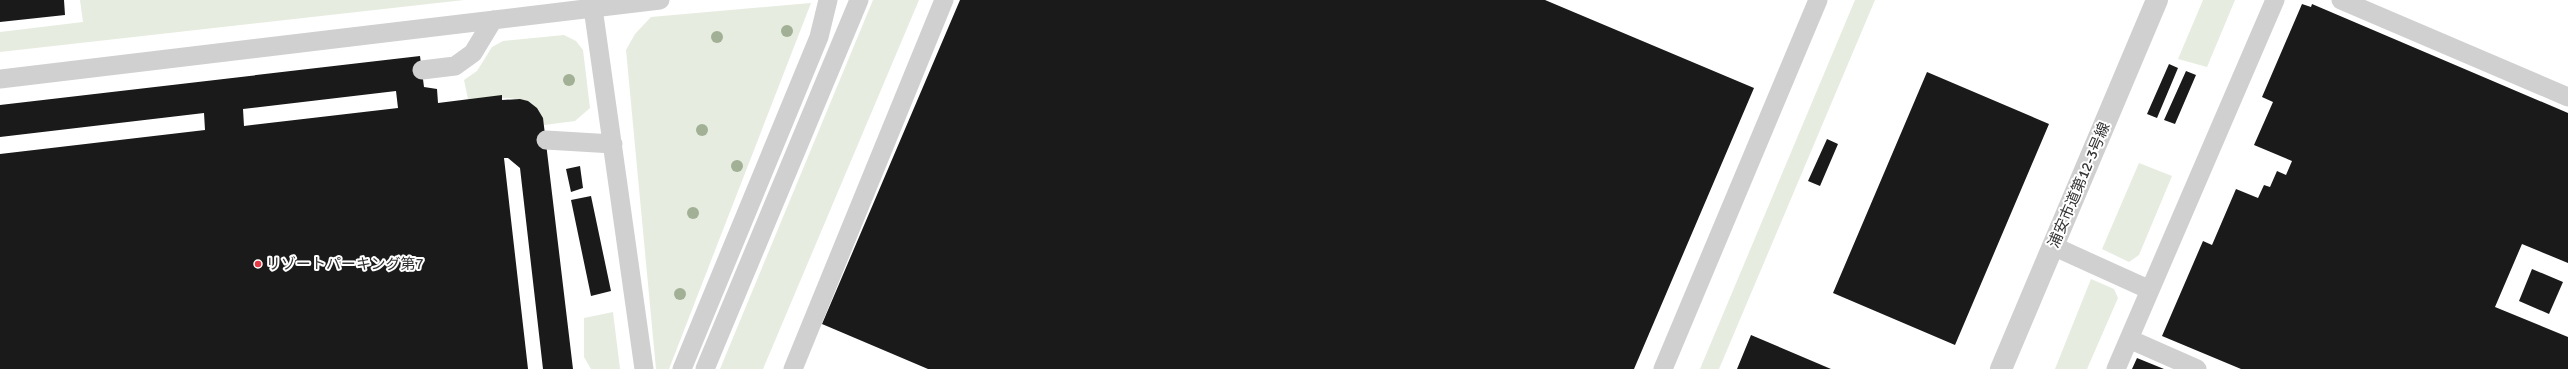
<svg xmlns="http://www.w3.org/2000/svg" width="2568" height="369" font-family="Signika,'Noto Sans JP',sans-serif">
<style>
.green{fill:#e6ecdf}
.building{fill:#1a1a1a;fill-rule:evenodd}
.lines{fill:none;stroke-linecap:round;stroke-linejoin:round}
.service{stroke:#d0d0d0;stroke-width:19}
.tertiary{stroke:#d0d0d0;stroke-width:22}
.tree{fill:#a2b095}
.poi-dot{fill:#e63946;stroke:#fff;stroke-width:1.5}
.labels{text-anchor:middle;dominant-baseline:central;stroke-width:4;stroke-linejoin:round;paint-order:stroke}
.street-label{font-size:15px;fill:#333;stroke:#fff}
.poi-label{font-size:15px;fill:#333;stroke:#fff;text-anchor:start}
</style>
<rect width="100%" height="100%" fill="#fff"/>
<path class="green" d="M80,0H464L0,52V32L83,22Z
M873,0H919L763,369H720Z
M1855,0H1875L1719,369H1700Z
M2203,0H2235L2207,67L2178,59Z
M811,3L669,369H656L626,50L635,34L651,17Z
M564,35L576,41L583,50L590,108L575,121L544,125C537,89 495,99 468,99L464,80L477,71L492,47L503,41Z
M2139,163L2172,176L2139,255L2129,262L2102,249Z
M2091,279L2114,289L2118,298L2087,369H2055Z
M613,312L620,369H591L584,357V318Z"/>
<path class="building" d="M0,0H64L65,15L0,22Z
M960,0H1545L1754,88L1634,369H928L822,324Z
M2302,4L2311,7L2312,4L2568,113V263L2522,244L2495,307L2568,337V369H2241L2162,336L2203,241L2212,245L2236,189L2258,198L2264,185L2270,187L2277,171L2286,175L2292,161L2254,145L2273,102L2262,97Z
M420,56L424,87L437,89L438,103L502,95V100L520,99L528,101L537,108L543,118L573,369H543L520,168L508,158H504L528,369H0V154L205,130L204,113L0,137V105ZM396,91L398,108L244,126L243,109Z
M2169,64L2178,68L2157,118L2147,114Z
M2186,71L2196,75L2175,124L2164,120Z
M1927,72L2049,124L1955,345L1833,293Z
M1827,139L1838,144L1820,186L1808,181Z
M580,166L583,188L571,192L566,169Z
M591,196L611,291L591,296L571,200Z
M2532,269L2563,282L2549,314L2519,301Z
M1751,335L1831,369H1737Z
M2137,358L2164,369H2132Z"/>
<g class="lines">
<path class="service" d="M2341,0L2568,97
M593,8L644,369
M422,70L455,66L473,53L493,20
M0,79L660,0
M546,140L613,144
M2053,246L2150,290
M2129,339L2197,369
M682,369L819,37L828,0
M705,369L859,0
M793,369L944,0
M1663,369L1818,0
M2116,369L2275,0"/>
<path class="tertiary" d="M2001,369L2157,0"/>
</g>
<g class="tree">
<circle cx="787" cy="31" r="6"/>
<circle cx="717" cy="37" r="6"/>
<circle cx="569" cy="80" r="6"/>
<circle cx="702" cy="130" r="6"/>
<circle cx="737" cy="166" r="6"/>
<circle cx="693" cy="213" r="6"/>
<circle cx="680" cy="294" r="6"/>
</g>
<circle class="poi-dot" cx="258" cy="264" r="4"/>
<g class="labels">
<g class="street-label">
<text transform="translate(2079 185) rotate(-67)">浦安市道第12-3号線</text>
</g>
<g class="poi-label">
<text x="266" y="264">リゾートパーキング第7</text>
</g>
</g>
</svg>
